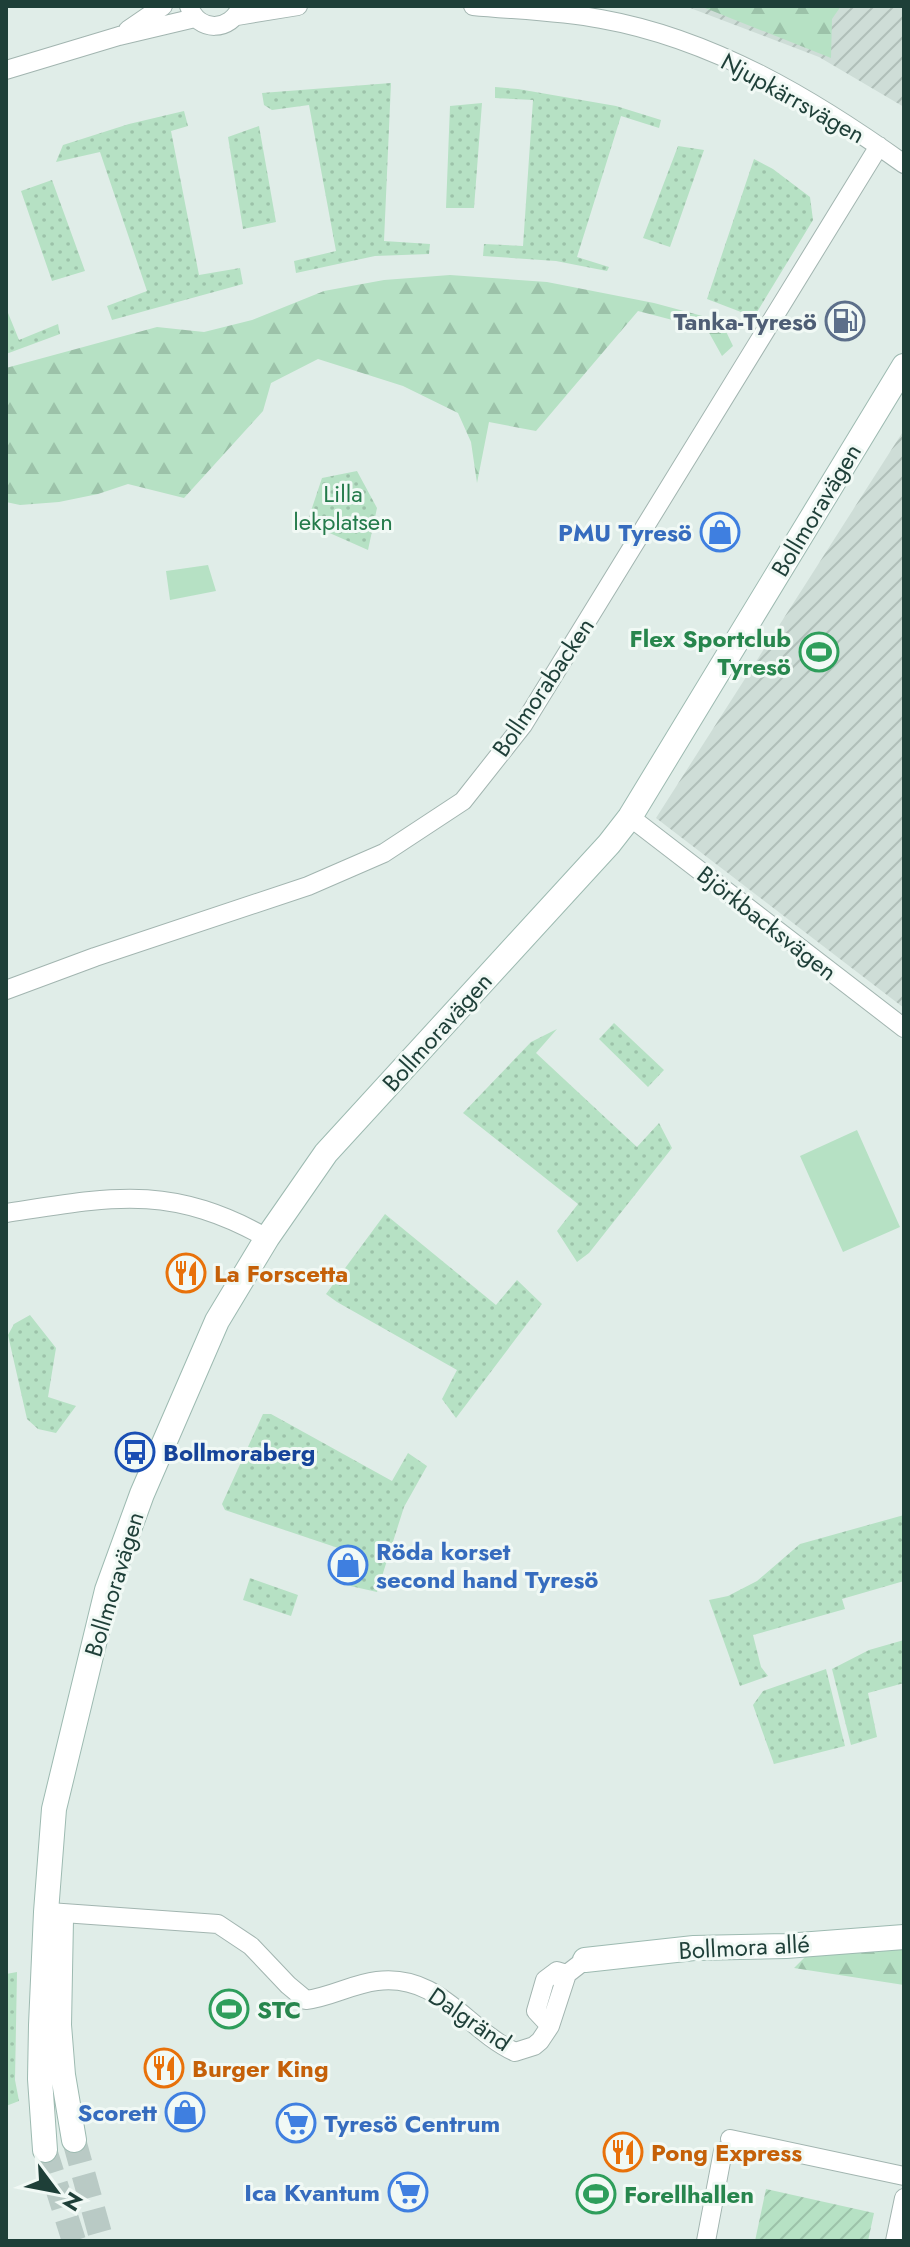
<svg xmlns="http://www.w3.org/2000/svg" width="910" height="2247" font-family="Jost,sans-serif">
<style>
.industrial{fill:url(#industrial-furrows)}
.grass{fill:url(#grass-dots)}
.forest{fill:url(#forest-firs)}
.garden{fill:url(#garden-furrows)}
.pitch{fill:#b6e1c4}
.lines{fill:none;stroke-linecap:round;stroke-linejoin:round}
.secondary-tunnel{stroke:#b9cac5;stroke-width:24;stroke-dasharray:24 12;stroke-linecap:butt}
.street-casing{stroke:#a2b5b0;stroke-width:20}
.secondary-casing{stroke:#9dbab1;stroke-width:26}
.street{stroke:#fff;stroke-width:18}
.secondary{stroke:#fff;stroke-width:24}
.labels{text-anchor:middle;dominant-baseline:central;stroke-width:6;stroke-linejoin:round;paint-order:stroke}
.street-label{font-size:24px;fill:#1e3f38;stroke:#f1f9f5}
.service-label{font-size:24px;font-weight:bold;fill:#4e5e75;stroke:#f1f9f5;text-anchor:end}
.park-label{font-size:24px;fill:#247b4b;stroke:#f1f9f5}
.shop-label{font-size:24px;font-weight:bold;fill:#366cbe;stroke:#f1f9f5;text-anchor:end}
.leisure-label{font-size:24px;font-weight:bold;fill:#27864d;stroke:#f1f9f5;text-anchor:start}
.food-label{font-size:24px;font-weight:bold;fill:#c56008;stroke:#f1f9f5;text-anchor:start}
.transit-label{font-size:24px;font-weight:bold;fill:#164399;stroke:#f1f9f5;text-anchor:start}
</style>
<defs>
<pattern id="industrial-furrows" width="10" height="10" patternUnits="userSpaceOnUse" patternTransform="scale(2)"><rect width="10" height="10" fill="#ceddd7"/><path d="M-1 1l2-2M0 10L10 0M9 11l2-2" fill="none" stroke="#b0bfb9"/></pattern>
<pattern id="grass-dots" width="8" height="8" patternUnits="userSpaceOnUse" patternTransform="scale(2)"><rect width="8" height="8" fill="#b6e1c4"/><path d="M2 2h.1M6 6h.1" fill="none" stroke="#9cc2a9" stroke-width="1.8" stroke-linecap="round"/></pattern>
<pattern id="forest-firs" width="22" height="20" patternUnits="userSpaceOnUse" patternTransform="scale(2)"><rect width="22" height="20" fill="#b6e1c4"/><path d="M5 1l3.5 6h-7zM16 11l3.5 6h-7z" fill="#9cc2a9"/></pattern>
<pattern id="garden-furrows" width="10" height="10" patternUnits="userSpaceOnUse" patternTransform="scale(2)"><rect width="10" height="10" fill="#b6e1c4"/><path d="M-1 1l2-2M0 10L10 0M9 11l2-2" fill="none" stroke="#9cc2a9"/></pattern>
</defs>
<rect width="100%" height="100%" fill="#e0ede8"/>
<path class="industrial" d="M685,6H904V107L819,57Z
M904,430V1008L656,818Z"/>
<path class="grass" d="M391,83L384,241L430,244L429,254L375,256L296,273L294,261L336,251L309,105L272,110L264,105L262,93Z
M495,87L518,89L616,106L661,120L659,128L621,116L577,257L609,267L607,271L556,261L483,256L484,244L523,246L533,100L495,98Z
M482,103L474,208H446L450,106Z
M184,111L188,126L171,131L199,275L240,268L243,284L112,320L107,306L147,291L100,152L56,162L63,145L129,124Z
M259,126L276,222L243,229L228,137Z
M678,146L704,150L670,247L643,238Z
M754,159L773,169L810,197L813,220L754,317L707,299Z
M52,180L85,271L52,281L21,191Z
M6,308L19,340L58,324L60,334L6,354Z
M357,471L377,508L368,550L307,523L322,478Z
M614,1023L664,1070L648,1087L599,1039Z
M557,1029L536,1053L637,1147L659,1123L672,1148L589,1253L577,1262L557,1231L578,1204L463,1113L531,1042Z
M385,1214L496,1305L517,1280L542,1304L456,1418L442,1399L457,1370L337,1302L326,1294Z
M30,1315L56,1348L48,1397L76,1406L56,1433L38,1429L27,1419L8,1335L14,1324Z
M263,1414H271L392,1481L408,1453L427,1466L404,1507L377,1592L346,1585L356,1554L225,1510L222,1504Z
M904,1515V1581L842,1599L845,1609L753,1635L761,1667L768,1676L740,1686L709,1600L728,1596L757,1581L800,1544Z
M250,1578L298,1595L291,1616L243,1600Z
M904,1640V1683L868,1693L877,1737L851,1745L832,1669L869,1650Z
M826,1669L845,1746L774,1764L753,1705L763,1691Z
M17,1972L15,2080L19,2101L6,2106V1974Z"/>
<path class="forest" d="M700,6H841L832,19L831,58Z
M450,275L547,282L654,303L721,321L733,346L722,356L707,329L638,311L536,431L489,422L477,483L471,442L458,413L403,386L318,359L271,383L263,411L184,498L128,484L98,494L59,502L20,505L6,502V368L157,327L204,332L252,320L324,291L384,280Z
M904,1946V1985L794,1968L805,1957L817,1954Z"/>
<path class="garden" d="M766,2189L874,2213L868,2241H755Z"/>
<path class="pitch" d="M208,565L216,591L170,600L166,571Z
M857,1130L900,1227L843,1252L800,1156Z"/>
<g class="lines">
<path class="secondary-tunnel" d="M74,2140L102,2241
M45,2150L74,2241"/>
<g class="street-casing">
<path id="street" d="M189,6C198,33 231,32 241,6
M473,6C515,10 560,11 601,19C713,39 813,99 904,164
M237,16L298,6
M128,30L163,6
M6,70L119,36L195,18
M630,817L904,1028
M6,990L95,957L308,886L384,853L463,801L523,725L879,146
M6,1213C111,1197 169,1183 267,1238
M49,1912L218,1924L251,1946L288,1985L306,2000C331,1997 352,1984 377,1981C439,1973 466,2029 515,2052L534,2046L540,2041L550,2026L567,1974L585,1960
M550,2026L536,2011L545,1980L557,1971L567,1974
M730,2139L904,2176
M706,2241L723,2151
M895,2241L904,2198"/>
</g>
<g class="secondary-casing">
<path id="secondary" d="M61,1919L59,2025L63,2075L74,2140
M585,1960L694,1948L786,1946L904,1937
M45,2150L40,2079L41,2025L46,1912L54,1809L107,1590L142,1494L217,1321L267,1238L326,1153L609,844L630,817L904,366"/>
</g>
<use href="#street" class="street"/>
<use href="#secondary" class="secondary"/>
</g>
<defs>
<g id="fuel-ring" transform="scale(2)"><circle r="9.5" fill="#f1f9f5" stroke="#5c6f8a" stroke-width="1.5"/><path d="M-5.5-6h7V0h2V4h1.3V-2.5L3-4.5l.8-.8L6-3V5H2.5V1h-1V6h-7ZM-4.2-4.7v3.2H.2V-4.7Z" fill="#5c6f8a"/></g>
<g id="shop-ring" transform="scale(2)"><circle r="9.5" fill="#f1f9f5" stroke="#3f7fe0" stroke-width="1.5"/><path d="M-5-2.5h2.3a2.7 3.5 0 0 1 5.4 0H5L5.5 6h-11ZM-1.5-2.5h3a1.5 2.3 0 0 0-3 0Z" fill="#3f7fe0"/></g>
<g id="stadium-ring" transform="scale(2)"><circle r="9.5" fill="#f1f9f5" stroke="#2e9e5b" stroke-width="1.5"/><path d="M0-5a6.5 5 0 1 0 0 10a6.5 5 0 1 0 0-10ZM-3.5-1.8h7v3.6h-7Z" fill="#2e9e5b"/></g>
<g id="restaurant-ring" transform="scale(2)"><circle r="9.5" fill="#f1f9f5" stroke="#e8710a" stroke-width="1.5"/><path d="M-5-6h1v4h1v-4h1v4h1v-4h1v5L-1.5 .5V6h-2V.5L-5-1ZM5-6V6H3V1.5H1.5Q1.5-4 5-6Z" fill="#e8710a"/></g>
<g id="bus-ring" transform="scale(2)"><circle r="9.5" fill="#f1f9f5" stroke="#1a4fb4" stroke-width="1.5"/><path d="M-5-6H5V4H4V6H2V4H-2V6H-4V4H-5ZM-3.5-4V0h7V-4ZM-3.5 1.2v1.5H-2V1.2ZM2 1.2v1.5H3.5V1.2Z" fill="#1a4fb4"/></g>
<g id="supermarket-ring" transform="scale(2)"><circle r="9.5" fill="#f1f9f5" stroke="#3f7fe0" stroke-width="1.5"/><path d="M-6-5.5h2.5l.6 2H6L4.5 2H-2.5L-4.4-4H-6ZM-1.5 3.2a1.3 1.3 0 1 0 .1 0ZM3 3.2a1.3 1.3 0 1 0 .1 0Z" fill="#3f7fe0"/></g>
</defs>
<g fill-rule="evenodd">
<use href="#fuel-ring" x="845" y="321"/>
<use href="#shop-ring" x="720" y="532"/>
<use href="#stadium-ring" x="819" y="652"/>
<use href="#restaurant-ring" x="186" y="1273"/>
<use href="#bus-ring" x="135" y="1452"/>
<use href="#shop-ring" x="348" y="1565"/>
<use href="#stadium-ring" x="229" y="2009"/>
<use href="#restaurant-ring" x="164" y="2068"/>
<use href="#shop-ring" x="185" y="2112"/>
<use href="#supermarket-ring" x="296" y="2123"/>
<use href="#restaurant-ring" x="623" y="2152"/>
<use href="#supermarket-ring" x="408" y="2192"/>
<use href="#stadium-ring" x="596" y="2194"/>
</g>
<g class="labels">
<g class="street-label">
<text transform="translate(793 98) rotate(29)">Njupkärrsvägen</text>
<text transform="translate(816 510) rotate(-59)">Bollmoravägen</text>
<text transform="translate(543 687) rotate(-56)">Bollmorabacken</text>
<text transform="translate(767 923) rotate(38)">Björkbacksvägen</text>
<text transform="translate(437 1032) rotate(-48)">Bollmoravägen</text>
<text transform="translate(114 1584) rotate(-73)">Bollmoravägen</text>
<text transform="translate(744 1947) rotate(-3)">Bollmora allé</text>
<text transform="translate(470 2019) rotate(34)">Dalgränd</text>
</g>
<g class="service-label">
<text x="817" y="321">Tanka-Tyresö</text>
</g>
<g class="park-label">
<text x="343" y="493">Lilla<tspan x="343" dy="28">lekplatsen</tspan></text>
</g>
<g class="shop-label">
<text x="692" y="532">PMU Tyresö</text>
<text x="376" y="1551" text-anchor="start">Röda korset<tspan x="376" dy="28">second hand Tyresö</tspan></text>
<text x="157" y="2112">Scorett</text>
<text x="324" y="2123" text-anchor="start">Tyresö Centrum</text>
<text x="380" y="2192">Ica Kvantum</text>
</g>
<g class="leisure-label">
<text x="791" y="638" text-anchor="end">Flex Sportclub<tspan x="791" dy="28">Tyresö</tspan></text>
<text x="257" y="2009">STC</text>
<text x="624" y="2194">Forellhallen</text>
</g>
<g class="food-label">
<text x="214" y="1273">La Forscetta</text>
<text x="192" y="2068">Burger King</text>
<text x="651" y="2152">Pong Express</text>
</g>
<g class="transit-label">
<text x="163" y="1452">Bollmoraberg</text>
</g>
</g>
<rect width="910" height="2247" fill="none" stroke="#1e3f38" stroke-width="16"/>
<g transform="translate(56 2191) rotate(122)" stroke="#f1f9f5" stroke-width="6" paint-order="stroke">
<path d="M0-6L14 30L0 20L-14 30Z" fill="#1e3f38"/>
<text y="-12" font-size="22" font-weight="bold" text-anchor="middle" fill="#1e3f38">N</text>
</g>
</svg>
